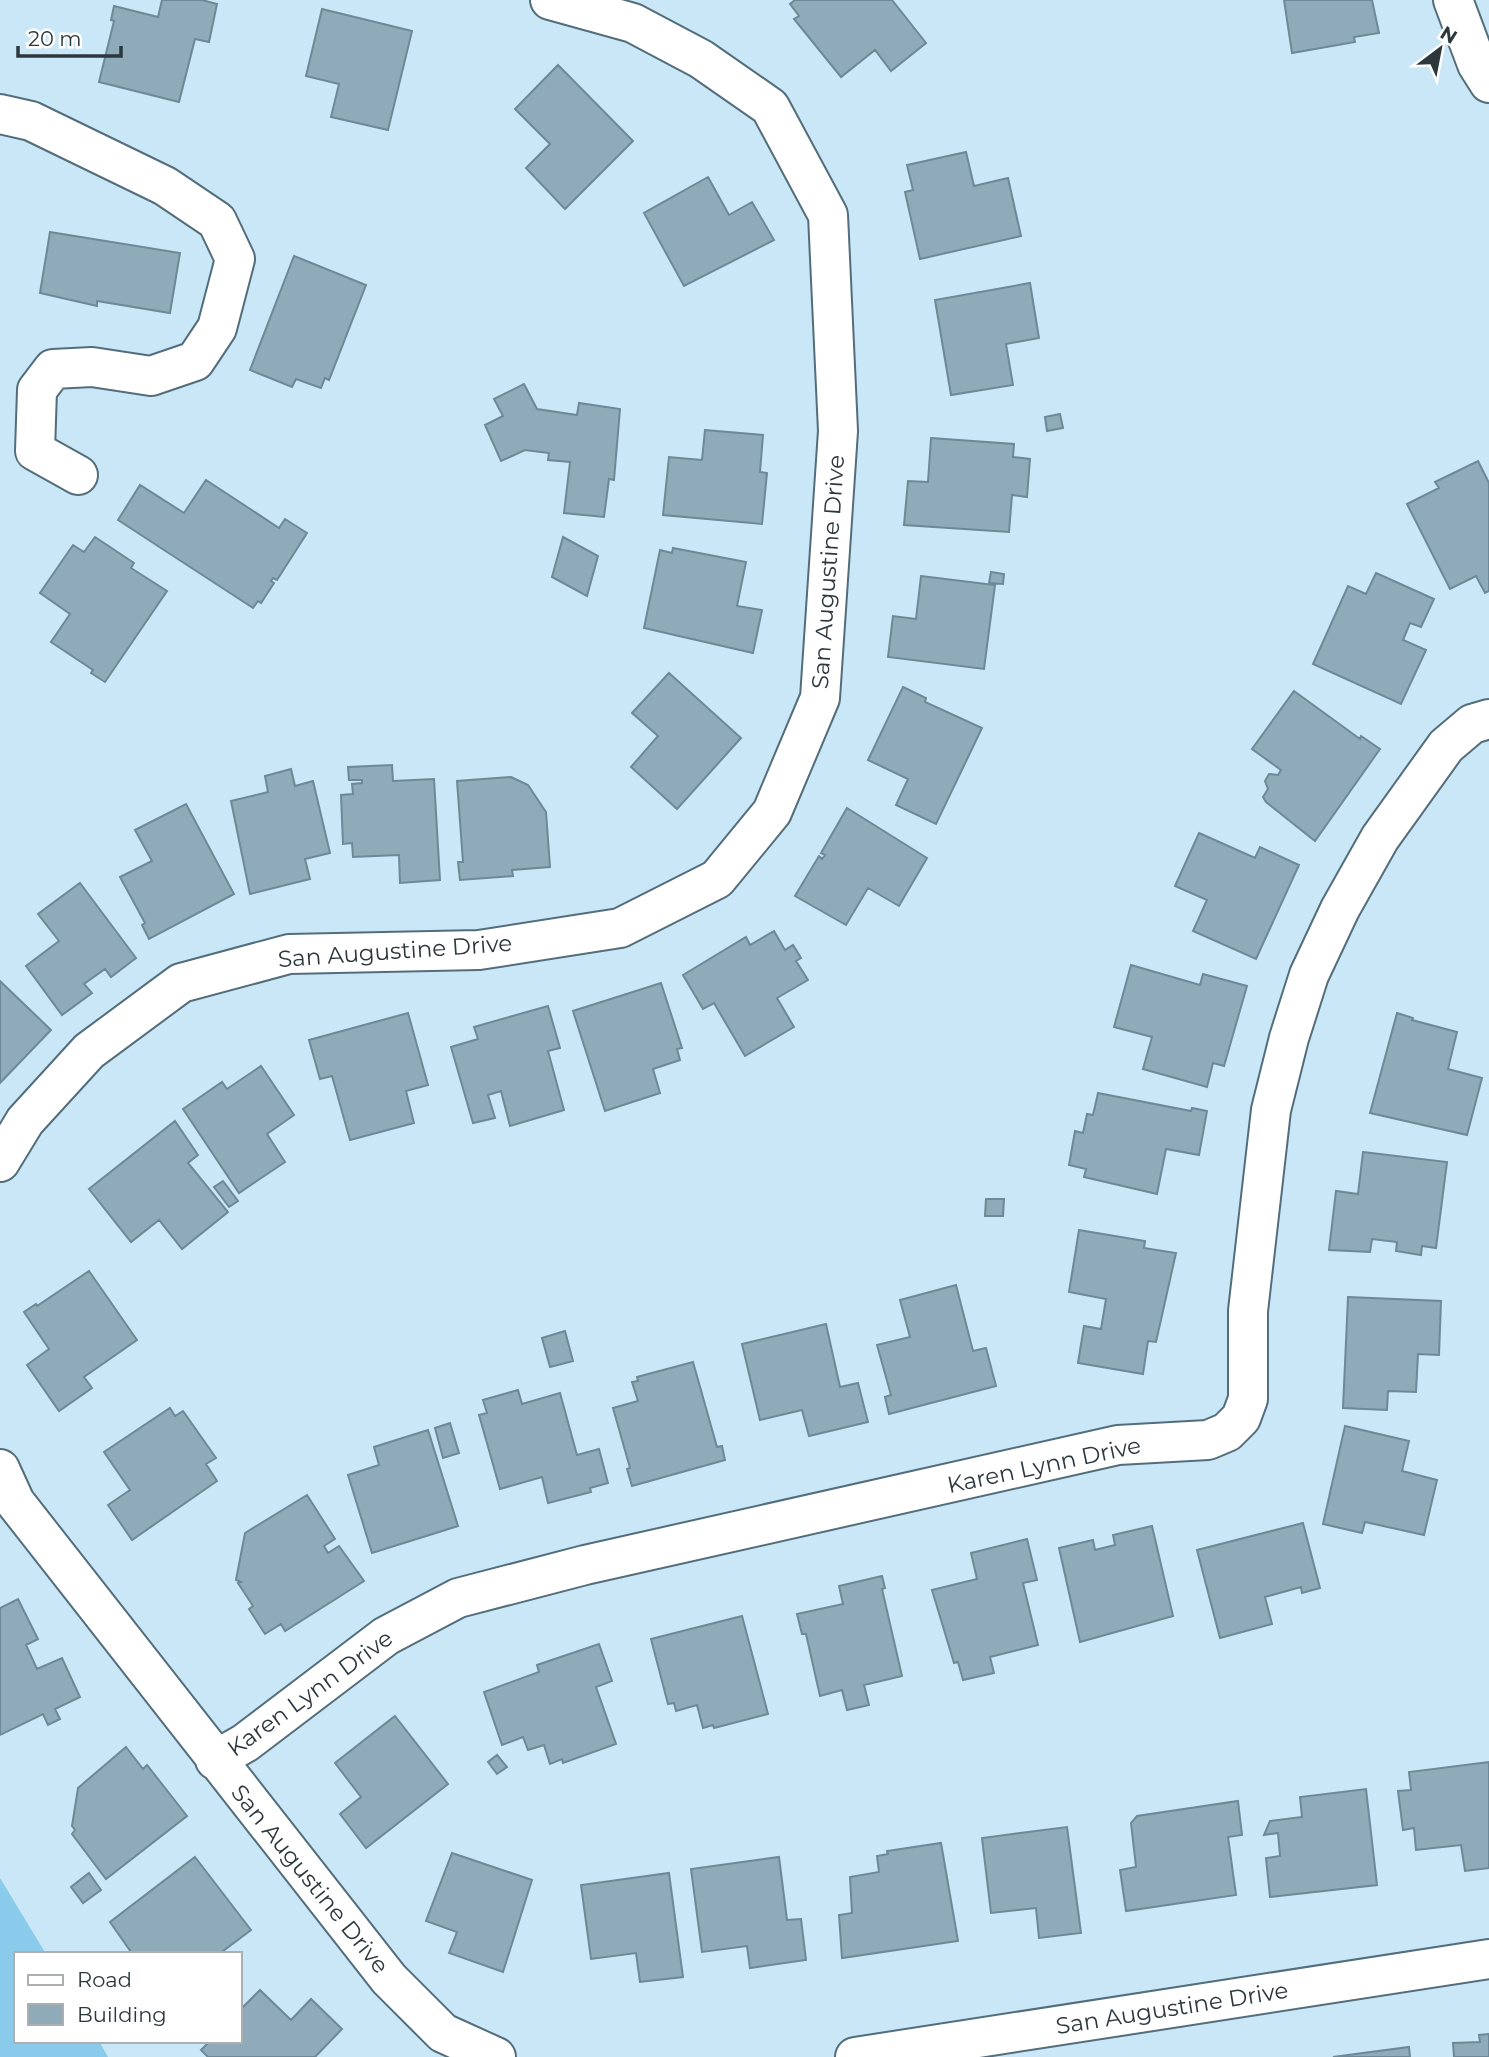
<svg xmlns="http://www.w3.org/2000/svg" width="1489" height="2057" font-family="Montserrat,sans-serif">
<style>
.green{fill:#8acaea}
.building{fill:#8fabb9;stroke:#6d8896;stroke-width:2}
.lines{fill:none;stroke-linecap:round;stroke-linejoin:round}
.minor-casing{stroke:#536d7b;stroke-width:42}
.minor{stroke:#fff;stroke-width:38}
.labels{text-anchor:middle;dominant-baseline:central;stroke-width:5;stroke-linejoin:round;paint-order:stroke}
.street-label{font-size:23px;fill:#2c383e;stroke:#fff}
</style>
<rect width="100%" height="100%" fill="#cae7f7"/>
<path class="green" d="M0,1878L46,1954H16V2041H99L108,2057H0Z"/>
<path class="building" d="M162,0H202L217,4L209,42L195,39L179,102L99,82L114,21L111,20L114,6L158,17Z
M795,0H892L926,43L891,71L875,50L841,77L794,19L799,16L790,4Z
M1284,0H1372L1379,33L1354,37L1355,42L1292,53Z
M322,9L412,31L388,130L331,117L339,84L306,76Z
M558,65L633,141L565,209L526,168L550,144L515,109Z
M966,152L974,186L1008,178L1021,236L920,259L905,192L913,190L907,165Z
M708,177L729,215L752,202L774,240L684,286L644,213Z
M50,232L180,253L170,313L97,301V306L40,293Z
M294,256L366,285L329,380L325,378L321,388L296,379L292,387L250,370Z
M1030,283L1039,338L1006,344L1013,385L951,395L935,300Z
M524,384L537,409L577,415L579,403L620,409L614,480L609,479L604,517L564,513L570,462L548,460L549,453L525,450L501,461L485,425L503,416L494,399Z
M1060,414L1063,428L1047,431L1045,417Z
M705,430L763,435L760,472L767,473L762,524L663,515L669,457L702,460Z
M931,438L1014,444L1013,457L1030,459L1027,497L1012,495L1009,532L904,525L908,481L928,482Z
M1478,461L1489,483V591L1485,593L1476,576L1450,589L1407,504L1439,488L1435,482Z
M206,480L279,528L285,519L307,533L277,580L273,578L271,581L274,583L261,603L258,601L253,608L118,520L140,485L184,513Z
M95,537L134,563L131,568L167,591L105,682L91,673L93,670L51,642L70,614L40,593L73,545L84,552Z
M563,537L598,556L587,596L552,577Z
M673,548L746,562L737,606L762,610L753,653L644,628L660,550L672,553Z
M991,572L1004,574L1003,584L989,583Z
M1376,573L1434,599L1421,627L1410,623L1403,640L1426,650L1401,704L1313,664L1348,586L1366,594Z
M921,576L995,585L984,669L888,657L893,616L916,619Z
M669,673L741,738L677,809L631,767L658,736L632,713Z
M903,687L926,698L925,702L982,728L936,824L896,805L908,779L868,760Z
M1294,691L1360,739L1361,736L1380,749L1315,841L1266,802L1263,797L1268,789L1265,781L1269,774L1278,775L1281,770L1252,749Z
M392,765L393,781L434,779L440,880L400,883L399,855L353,857L352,843L343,844L341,795L353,794L352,784L362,783V780H349L348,767Z
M291,769L295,786L313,781L330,853L305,859L310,879L250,894L231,801L268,792L265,776Z
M511,777L528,785L546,812L550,867L512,870L513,876L460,880L458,862H463L457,781Z
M186,804L234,894L149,939L142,925L145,923L120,877L152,861L135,830Z
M847,808L927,858L899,906L868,888L846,925L795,896L819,856L822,859L825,855L821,853Z
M1199,833L1255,858L1260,847L1299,865L1256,959L1193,931L1207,900L1175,886Z
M80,883L136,958L111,977L105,969L84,984L92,993L62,1015L26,966L59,941L38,914Z
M774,931L785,950L793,945L801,958L796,961L808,980L777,998L794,1027L745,1056L714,1003L703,1009L683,975L746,937L750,945Z
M1131,965L1200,985L1203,974L1247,986L1224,1066L1213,1063L1207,1087L1143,1069L1152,1037L1114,1027Z
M0,981L51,1030L0,1083Z
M661,983L682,1048L677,1049L680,1060L653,1069L660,1093L605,1111L573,1011Z
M548,1006L560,1048L548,1051L564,1110L510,1126L501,1091L488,1095L495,1118L473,1123L451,1047L478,1039L474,1027Z
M408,1013L428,1085L406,1091L414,1123L350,1140L332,1076L320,1079L309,1040Z
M1397,1013L1413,1018L1412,1020L1457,1032L1448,1069L1482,1078L1467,1135L1370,1113Z
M261,1066L294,1115L267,1134L285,1162L239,1193L183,1109L222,1082L227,1089Z
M1098,1093L1191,1111L1192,1108L1207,1111L1199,1155L1166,1149L1157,1194L1084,1177L1086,1169L1069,1165L1075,1131L1083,1133L1087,1114L1093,1115Z
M175,1121L198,1155L188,1163L228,1212L182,1249L159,1220L131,1242L89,1189Z
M1363,1152L1447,1162L1436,1248L1422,1246L1421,1255L1396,1251L1397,1242L1372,1239L1370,1252L1329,1250L1336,1191L1358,1194Z
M223,1181L238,1201L229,1207L214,1187Z
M986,1199H1004L1003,1216H985Z
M1079,1230L1145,1241L1144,1248L1176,1253L1156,1342L1148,1341L1143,1374L1078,1363L1084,1326L1101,1329L1106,1299L1069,1292Z
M89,1271L137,1340L84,1377L92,1388L59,1411L27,1365L49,1349L24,1312L36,1304L37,1306Z
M956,1285L973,1351L986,1348L996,1386L889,1414L885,1397L891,1395L877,1345L910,1337L900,1300Z
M1348,1297L1441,1301L1439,1355L1418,1354L1416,1392L1388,1391L1387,1410L1343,1408Z
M826,1324L840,1387L858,1383L868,1422L809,1436L802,1410L760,1420L742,1344Z
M565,1331L573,1361L550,1367L542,1338Z
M693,1362L717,1447L722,1446L725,1460L632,1486L627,1469L630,1468L613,1408L638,1401L632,1382L638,1381L637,1377Z
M518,1390L522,1404L560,1393L577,1455L599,1449L608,1483L590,1488L591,1492L548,1503L542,1477L500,1489L479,1415L487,1413L483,1400Z
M170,1408L175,1416L183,1411L216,1458L206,1464L217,1481L132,1540L108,1505L130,1490L104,1452Z
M450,1423L459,1453L443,1458L435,1428Z
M1345,1426L1409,1441L1402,1471L1437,1480L1424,1535L1365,1522L1362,1533L1323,1524Z
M428,1430L458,1526L372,1553L348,1475L379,1465L374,1447Z
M307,1495L335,1539L324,1546L328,1553L339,1546L364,1581L285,1631L281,1624L265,1634L249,1609L253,1606L238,1583L241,1582L236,1580L245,1533Z
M1303,1523L1320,1588L1302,1593L1301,1587L1265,1597L1272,1624L1220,1638L1197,1550Z
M1152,1526L1173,1616L1080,1642L1059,1548L1093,1540L1095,1550L1115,1545L1113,1535Z
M1027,1539L1037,1580L1023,1583L1038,1645L990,1657L994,1673L963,1680L958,1662L954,1663L932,1590L977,1579L971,1553Z
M882,1576L885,1588L882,1589L902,1676L864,1685L869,1705L847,1710L842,1690L820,1696L806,1634H802L797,1614L843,1604L839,1586Z
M18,1599L38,1639L26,1645L37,1669L62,1658L80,1697L55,1709L60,1719L48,1725L43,1714L0,1735V1608Z
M742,1616L768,1714L714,1728L713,1725L703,1728L697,1705L676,1711L674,1703L668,1704L651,1639Z
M599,1644L612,1681L596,1687L616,1744L563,1763L562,1759L550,1764L544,1745L528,1750L523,1737L502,1745L484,1692L539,1672L537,1665Z
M395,1716L448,1784L366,1848L340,1814L361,1797L335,1763Z
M126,1747L143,1769L147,1765L187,1816L106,1879L72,1834L75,1830L72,1826L78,1788Z
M497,1755L507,1767L497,1774L488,1762Z
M1489,1762V1868L1465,1871L1461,1845L1416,1850L1414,1828L1403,1830L1398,1791L1411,1790L1409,1772Z
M1366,1789L1377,1885L1270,1897L1266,1858L1280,1856L1278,1833L1264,1835L1270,1821L1302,1817L1300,1797Z
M1238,1801L1242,1835L1228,1837L1236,1895L1126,1911L1120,1870L1136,1867L1131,1823L1137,1816Z
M1067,1827L1081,1933L1039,1938L1036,1908L991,1913L982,1838Z
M941,1843L958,1941L842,1958L839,1915L852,1913L850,1877L879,1872L877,1856L888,1854L887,1851Z
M452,1853L532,1880L503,1972L449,1953L457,1932L426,1921Z
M195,1857L251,1930L219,1954L131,1952L110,1922Z
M779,1857L787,1920L801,1919L806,1960L750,1968L747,1946L702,1952L691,1869Z
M89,1873L101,1890L83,1903L71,1887Z
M669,1873L683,1977L640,1982L636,1953L591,1959L581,1885Z
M260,1990L291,2020L311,1999L342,2029L315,2057H208L201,2050L210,2041H240V2010Z
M1489,2034V2057H1454L1453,2043L1480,2042L1479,2035Z
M1409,2047L1410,2057H1333Z"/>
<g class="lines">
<g class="minor-casing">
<path id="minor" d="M1453,0L1477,64L1489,83
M0,114L31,121L165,186L217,221L235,259L217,328L195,361L151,376L92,367L53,369L37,390L35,451L78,475
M0,1162L25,1121L89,1051L181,983L289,954L479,950L620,928L717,879L772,812L820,698L838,431L828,215L770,107L701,59L633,23L550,0
M0,1469L15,1502L389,1979L443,2033L496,2057
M215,1760L245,1743L386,1636L458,1598L585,1565L1118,1445L1208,1440L1227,1432L1241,1418L1248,1399V1311L1271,1110L1289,1038L1309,975L1340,909L1380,838L1446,746L1472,724L1489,719
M855,2057L1489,1959"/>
</g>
<use href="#minor" class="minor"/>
</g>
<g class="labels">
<g class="street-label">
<text transform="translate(828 572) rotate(-86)">San Augustine Drive</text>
<text transform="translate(395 951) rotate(-4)">San Augustine Drive</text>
<text transform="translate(1044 1465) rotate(-12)">Karen Lynn Drive</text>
<text transform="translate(310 1693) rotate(-36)">Karen Lynn Drive</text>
<text transform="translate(310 1879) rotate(51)">San Augustine Drive</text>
<text transform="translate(1172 2008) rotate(-9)">San Augustine Drive</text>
</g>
</g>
<rect x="14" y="1952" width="228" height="91" fill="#ffffff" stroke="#abafb2" stroke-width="2"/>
<rect x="28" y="1975" width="35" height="10" fill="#ffffff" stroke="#abafb2" stroke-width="2"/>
<text x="77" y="1987" font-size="21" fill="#2c383e">Road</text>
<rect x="28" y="2004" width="35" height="21" fill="#8fabb9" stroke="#abafb2" stroke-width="2"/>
<text x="77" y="2022" font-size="21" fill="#2c383e">Building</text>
<g transform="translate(1440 49) rotate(32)" stroke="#ffffff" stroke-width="5" paint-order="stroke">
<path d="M0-5L12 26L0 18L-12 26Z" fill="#2c383e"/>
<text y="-10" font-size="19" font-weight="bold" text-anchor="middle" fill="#2c383e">N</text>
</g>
<path d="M18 46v10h103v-10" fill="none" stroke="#2c383e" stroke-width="3.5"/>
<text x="28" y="46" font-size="21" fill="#2c383e" stroke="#ffffff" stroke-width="5" paint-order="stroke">20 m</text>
</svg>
